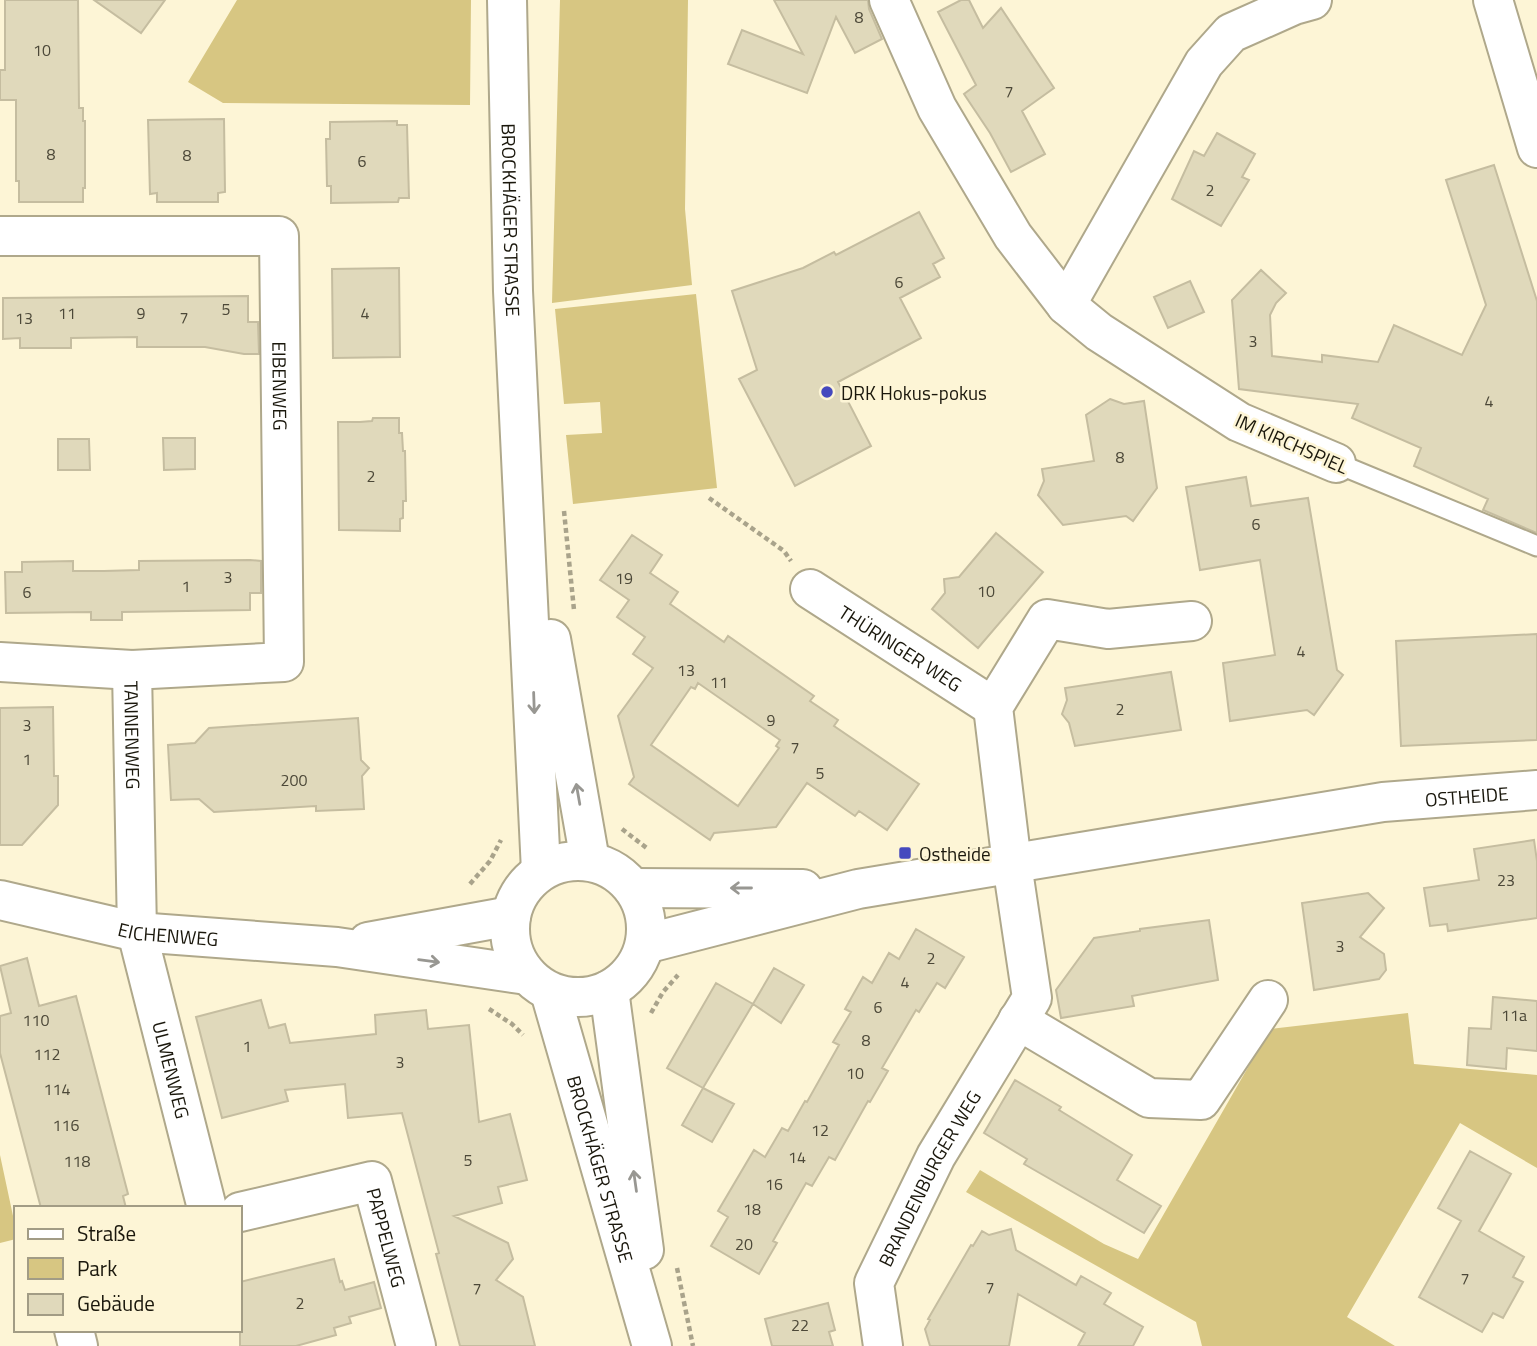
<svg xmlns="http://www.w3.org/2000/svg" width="1537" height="1346" font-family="'Titillium Web',sans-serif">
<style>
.green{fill:#d7c682}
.building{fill:#e0d9bb;stroke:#c5bda0;stroke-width:2;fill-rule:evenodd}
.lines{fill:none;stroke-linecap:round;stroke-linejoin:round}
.service-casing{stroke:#afa88b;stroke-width:23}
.minor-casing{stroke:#afa88b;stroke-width:42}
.tertiary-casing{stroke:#afa88b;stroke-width:42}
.path{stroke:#a9a38b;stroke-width:4.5;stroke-dasharray:5 3.5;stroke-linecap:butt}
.service{stroke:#fff;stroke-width:19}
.minor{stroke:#fff;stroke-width:38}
.tertiary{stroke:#fff;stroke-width:38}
.oneway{stroke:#989792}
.poi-dot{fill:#4549be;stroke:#fdf5d6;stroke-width:2.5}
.labels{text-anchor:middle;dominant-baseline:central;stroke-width:5;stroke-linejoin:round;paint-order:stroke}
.number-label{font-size:16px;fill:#4c4838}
.street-label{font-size:19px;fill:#1a170c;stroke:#fdf5d6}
.poi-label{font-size:19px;fill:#1a170c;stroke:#fdf5d6;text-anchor:start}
</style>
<rect width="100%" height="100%" fill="#fdf5d6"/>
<path class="green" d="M237,0H471L470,105L223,103L188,82Z
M560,0H688L685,209L692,285L552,303Z
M696,294L717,488L573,504L566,435L602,433L600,402L564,404L555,309Z
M1408,1013L1414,1064L1537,1075V1168L1460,1123L1347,1317L1395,1346H1202L1196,1322L966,1192L980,1170L1104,1244L1138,1259L1270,1029Z
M0,1155L16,1230V1239L0,1243Z"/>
<path class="building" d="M5,0H78L79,108H83V121H85V188H83V202H19V181H16V100H0V70H5Z
M94,0H165L141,33Z
M774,0H868L869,9L882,39L855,53L836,17L807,93L728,64L742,30L803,54Z
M961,0H969L983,28L1001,8L1054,88L1022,111L1045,154L1011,172L990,133L964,94L976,85L938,12Z
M224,119L225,192L218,193V202H157V193L150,194L148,120Z
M397,121V125H407L409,198H399L398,202L331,203V186H327L326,139H330V122Z
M1217,133L1255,154L1242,177L1249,180L1221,226L1172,199L1194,151L1204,156Z
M1494,165L1537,301V533L1483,510L1488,499L1414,466L1421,448L1352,418L1358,404L1239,389L1232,300L1261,270L1286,293L1276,303L1270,315L1272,356L1322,362V355L1378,362L1394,325L1462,355L1486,305L1446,180Z
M919,212L944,258L933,264L940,277L900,298L921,338L838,382L871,446L795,486L739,379L757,370L732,291L803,268L834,252L836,255Z
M399,268L400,357L333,358L332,269Z
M1190,281L1204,312L1168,328L1154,297Z
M248,296V322H258L259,354H244L205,347H137V337L71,338V348H20V338L3,339V298Z
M1110,399L1124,404L1144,401L1157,488L1133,521L1126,516L1063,525L1038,495L1044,481L1042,469L1094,461L1086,415Z
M373,418H399V433H402L403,451H405L406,501H403V518L400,519V531L339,530L338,422H360L372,421Z
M163,438H195V469L164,470Z
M58,439H89L90,470H58Z
M1246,477L1251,506L1308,498L1337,670L1343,675L1314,715L1307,710L1230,721L1223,663L1275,655L1260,560L1200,570L1186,487Z
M996,533L1043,572L978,648L932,609L945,593L944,579L959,577Z
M632,535L662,555L650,573L678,592L670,604L724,642L728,636L814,696L810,701L838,720L834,726L919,784L887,830L859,811L855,816L807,783L776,827L714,833L710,840L629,784L634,777L618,716L653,668L633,654L645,637L617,617L629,600L600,580ZM698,683L780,740L776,746L779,748L738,806L651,745L691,687L695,689Z
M250,560L261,561V593H250V610L122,612V620H91V612L6,613L5,572H22V562L73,561V571H104L139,570V561Z
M1537,634V740L1401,746L1396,641Z
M1171,672L1181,730L1075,746L1069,723L1062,714L1067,700L1065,688Z
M53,707L54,776H58V805L22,845H0V708Z
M358,718L361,760L369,768L362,776L364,809L316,811V806L214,812L199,799L171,800L168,745L195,743L209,728Z
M1534,840L1537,861V918L1448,931L1447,924L1430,926L1424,888L1479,880L1474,849Z
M1368,893L1384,908L1360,937L1384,954L1386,970L1379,979L1314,990L1302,903Z
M1209,920L1218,980L1132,996L1134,1006L1061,1018L1056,990L1094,938L1140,931V929Z
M916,929L964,957L945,988L937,983L919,1012L916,1010L882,1068L888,1071L870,1102L868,1101L835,1160L829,1157L812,1186L806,1183L773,1241L777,1243L759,1274L711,1246L728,1217L718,1211L754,1150L765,1157L782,1128L788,1131L805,1101L807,1102L839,1045L833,1042L851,1012L845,1009L863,977L872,983L889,953L899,959Z
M27,958L39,1006L76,996L128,1194L123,1196L126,1208H41L0,1053V1016L11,1013L0,966Z
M774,968L804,985L781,1023L753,1004Z
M716,983L753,1004L703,1088L667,1068Z
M1493,997L1537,1001V1051L1507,1048L1506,1069L1467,1065L1469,1028L1491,1029Z
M261,1000L269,1028L285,1024L290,1043L376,1034L375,1015L426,1010L428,1029L469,1025L479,1122L510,1114L527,1180L498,1187L502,1203L454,1216L508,1243L513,1259L496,1280L523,1297L535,1346H460L436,1254L439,1253L402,1113L348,1118L345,1084L285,1090L288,1101L222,1118L196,1017Z
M1015,1080L1061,1107L1059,1110L1132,1155L1117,1180L1161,1206L1144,1233L1024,1164L1027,1159L984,1133Z
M703,1088L734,1104L712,1142L682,1125Z
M1470,1151L1511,1174L1479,1231L1524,1257L1513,1277L1523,1282L1503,1318L1493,1313L1482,1332L1419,1297L1461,1221L1438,1208Z
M1011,1229L1016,1250L1076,1285L1081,1276L1111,1293L1104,1304L1143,1327L1133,1346H1078L1085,1333L1018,1294L1009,1346H930L925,1329L930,1320L928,1319L971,1245L973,1246L982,1231L989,1235Z
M334,1259L340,1282L342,1281L345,1290L374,1282L381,1308L349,1317L351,1323L334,1328L336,1335L296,1346H240V1282Z
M828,1303L835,1330L829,1332L833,1346H772L765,1319Z"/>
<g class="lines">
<g class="service-casing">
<path id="service" d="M1336,463L1537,546"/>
</g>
<g class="minor-casing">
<g id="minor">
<path d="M889,0L937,108L1013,236L1066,305L1099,332L1239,422L1336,463"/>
<path d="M1493,0L1537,148"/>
<path id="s1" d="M0,236H279L284,662L132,670L0,662"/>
<path d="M1066,305L1204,63L1231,33L1294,5L1312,0"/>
<path id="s2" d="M810,589L993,707"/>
<path id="s3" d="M132,670L137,932L207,1208"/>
<path d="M633,888L803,889"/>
<path id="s4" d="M0,900L137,932L337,947L527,975"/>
<path d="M368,942L511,916"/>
<path id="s5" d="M645,944L858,889L1383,802L1537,790"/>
<path d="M1018,1020L1149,1098L1201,1100L1268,1000"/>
<path id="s6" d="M240,1212L372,1181L416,1346"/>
<path d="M74,1330L78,1346"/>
<path id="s7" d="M883,1346L874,1283L936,1156L1032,998L1012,864L993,707L1047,619L1108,629L1192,621"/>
</g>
</g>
<g class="tertiary-casing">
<g id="tertiary">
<path id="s8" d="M507,0L513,291L541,871"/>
<path d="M551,639L590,861"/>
<circle cx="578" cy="929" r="68"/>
<path d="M609,990L644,1250"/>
<path id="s9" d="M550,992L652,1346"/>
</g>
</g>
<path class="path" d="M709,498L784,551L791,561
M564,511L574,610
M622,829L648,849
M470,884L490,861L501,840
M489,1009L512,1024L523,1035
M651,1013L663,992L678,975
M677,1268L693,1346"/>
<use href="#service" class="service"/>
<use href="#minor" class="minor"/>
<use href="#tertiary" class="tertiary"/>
</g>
<defs><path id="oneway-shaft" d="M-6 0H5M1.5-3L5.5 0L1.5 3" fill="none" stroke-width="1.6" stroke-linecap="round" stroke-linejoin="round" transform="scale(1.75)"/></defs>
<g class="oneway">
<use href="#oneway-shaft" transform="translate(534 703) rotate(88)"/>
<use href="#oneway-shaft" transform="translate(578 794) rotate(-100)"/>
<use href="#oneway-shaft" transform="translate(741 888) rotate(-180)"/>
<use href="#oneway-shaft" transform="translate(429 961) rotate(8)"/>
<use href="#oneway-shaft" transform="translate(635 1181) rotate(-98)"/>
</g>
<g class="poi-dot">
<circle cx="827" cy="392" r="7"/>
<rect x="898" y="846" width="14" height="14" rx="3.5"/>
</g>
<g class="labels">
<g class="number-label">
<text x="859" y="17">8</text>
<text x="42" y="50">10</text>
<text x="1009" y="91">7</text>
<text x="51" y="154">8</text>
<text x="187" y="155">8</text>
<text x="362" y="161">6</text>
<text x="1210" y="190">2</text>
<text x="899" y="282">6</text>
<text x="226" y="309">5</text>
<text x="67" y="313">11</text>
<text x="141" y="313">9</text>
<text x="365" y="313">4</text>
<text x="184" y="317">7</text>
<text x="24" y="318">13</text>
<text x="1253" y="341">3</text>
<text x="1489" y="401">4</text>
<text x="1120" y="457">8</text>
<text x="371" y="476">2</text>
<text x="1256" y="524">6</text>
<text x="228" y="577">3</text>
<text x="624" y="578">19</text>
<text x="186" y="586">1</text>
<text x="986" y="591">10</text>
<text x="27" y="592">6</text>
<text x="1301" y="651">4</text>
<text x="686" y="670">13</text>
<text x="719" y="682">11</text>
<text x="1120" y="709">2</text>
<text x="771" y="720">9</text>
<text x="27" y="725">3</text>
<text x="795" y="747">7</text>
<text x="27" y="759">1</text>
<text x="820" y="773">5</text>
<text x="294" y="780">200</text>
<text x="1506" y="880">23</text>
<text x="1340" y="946">3</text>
<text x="931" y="958">2</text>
<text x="905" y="982">4</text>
<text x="878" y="1007">6</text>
<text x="1514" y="1015">11a</text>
<text x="36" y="1020">110</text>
<text x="866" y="1040">8</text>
<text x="247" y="1046">1</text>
<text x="47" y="1054">112</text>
<text x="400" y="1062">3</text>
<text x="855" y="1073">10</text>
<text x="57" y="1089">114</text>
<text x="66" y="1125">116</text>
<text x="820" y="1130">12</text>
<text x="797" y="1157">14</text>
<text x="468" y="1160">5</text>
<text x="77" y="1161">118</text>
<text x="774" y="1184">16</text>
<text x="752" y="1209">18</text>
<text x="744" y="1244">20</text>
<text x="1465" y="1278">7</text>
<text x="990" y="1287">7</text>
<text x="477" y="1288">7</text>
<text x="300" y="1303">2</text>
<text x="800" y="1325">22</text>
</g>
<g class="street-label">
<text stroke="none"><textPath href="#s8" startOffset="220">BROCKHÄGER STRASSE</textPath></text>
<text stroke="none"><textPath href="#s1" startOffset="429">EIBENWEG</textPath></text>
<text transform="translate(1292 443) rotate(24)">IM KIRCHSPIEL</text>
<text stroke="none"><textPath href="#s2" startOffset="108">THÜRINGER WEG</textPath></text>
<text stroke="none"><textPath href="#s3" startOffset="65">TANNENWEG</textPath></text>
<text stroke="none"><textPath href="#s5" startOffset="836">OSTHEIDE</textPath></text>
<text stroke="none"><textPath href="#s4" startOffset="172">EICHENWEG</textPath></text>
<text stroke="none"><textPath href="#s3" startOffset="404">ULMENWEG</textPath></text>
<text stroke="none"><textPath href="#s9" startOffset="184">BROCKHÄGER STRASSE</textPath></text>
<text stroke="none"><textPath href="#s7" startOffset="182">BRANDENBURGER WEG</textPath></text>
<text stroke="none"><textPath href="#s6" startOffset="194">PAPPELWEG</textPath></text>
</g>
<g class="poi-label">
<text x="841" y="392">DRK Hokus-pokus</text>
<text x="919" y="853">Ostheide</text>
</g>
</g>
<rect x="14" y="1206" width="228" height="126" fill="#fdf5d6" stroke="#a29c85" stroke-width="2"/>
<rect x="28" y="1229" width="35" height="10" fill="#ffffff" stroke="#a29c85" stroke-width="2"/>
<text x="77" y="1241" font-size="21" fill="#1a170c">Straße</text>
<rect x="28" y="1258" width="35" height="21" fill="#d7c682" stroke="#a29c85" stroke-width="2"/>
<text x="77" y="1276" font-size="21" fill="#1a170c">Park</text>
<rect x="28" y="1294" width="35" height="21" fill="#e0d9bb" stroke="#a29c85" stroke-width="2"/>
<text x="77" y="1311" font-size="21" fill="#1a170c">Gebäude</text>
</svg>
